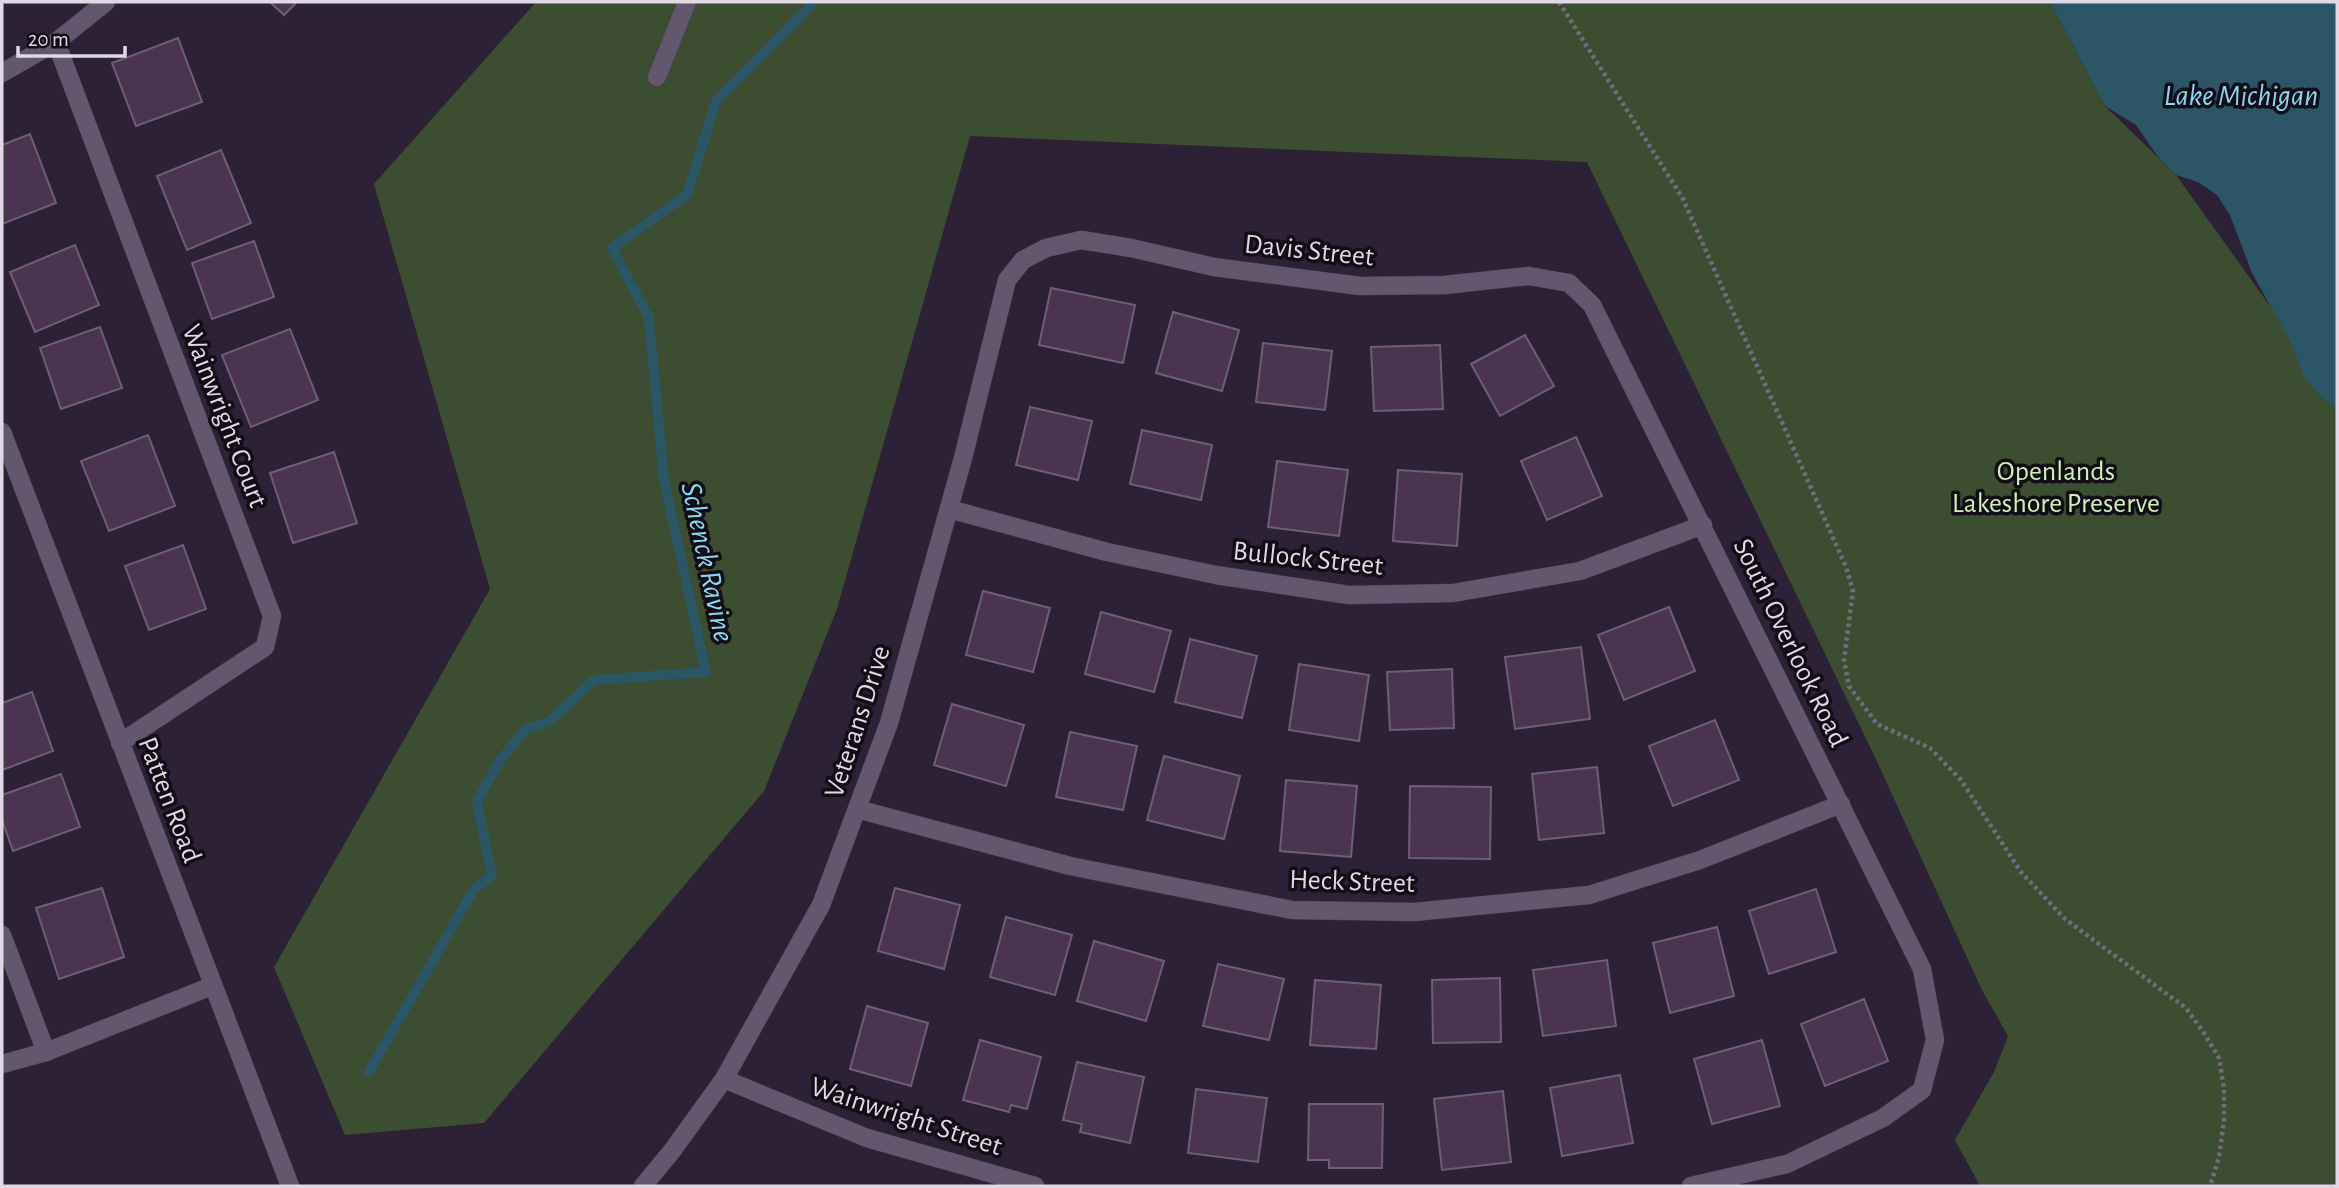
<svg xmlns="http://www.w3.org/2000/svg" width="2339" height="1188" font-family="'Alegreya Sans',sans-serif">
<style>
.green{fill:#3c4d31}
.water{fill:#2a5665}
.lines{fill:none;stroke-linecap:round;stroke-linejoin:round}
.stream{stroke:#2a5665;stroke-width:10}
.building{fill:#4a3550;stroke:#6e5e73;stroke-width:2}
.service-casing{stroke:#4a4050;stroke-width:19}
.minor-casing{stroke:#4a4050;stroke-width:19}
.tertiary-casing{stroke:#4a4050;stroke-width:19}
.path{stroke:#736a7b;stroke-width:4.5;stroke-dasharray:3.5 3.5;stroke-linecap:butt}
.service{stroke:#63576d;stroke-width:18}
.minor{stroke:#63576d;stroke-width:18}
.tertiary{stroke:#63576d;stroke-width:18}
.labels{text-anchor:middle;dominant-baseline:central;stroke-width:7;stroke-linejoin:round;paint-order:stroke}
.street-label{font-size:28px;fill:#dfd8e5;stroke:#130e16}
.park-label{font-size:28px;fill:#cef1b8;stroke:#130e16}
.water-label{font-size:30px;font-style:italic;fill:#8bd7f3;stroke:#130e16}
</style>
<rect width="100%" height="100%" fill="#2d2235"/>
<path class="green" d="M536,2H2050L2105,106L2176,175L2275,313L2337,394V1186H1980L1955,1140L1994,1072L2008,1036L1982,990L1873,753L1587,162L970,136L837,609L764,791L484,1123L345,1135L274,967L490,589L374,184Z"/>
<path class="water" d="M2050,2H2337V409L2319,395L2304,376L2290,341L2252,273L2230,215L2217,195L2198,182L2176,175L2158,157L2136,125L2105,106Z"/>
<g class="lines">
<path class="stream" d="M369,1072L474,889L492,876L477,801L501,759L526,729L550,721L594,680L706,672L664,480L649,318L612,248L687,195L716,101L814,2"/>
</g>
<path class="building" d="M270,2H297L284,15Z
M178,38L202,102L136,126L112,63Z
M30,134L56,203L2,224V145Z
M221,150L251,223L187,250L157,176Z
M254,241L274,297L212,319L192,263Z
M75,245L99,305L35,332L10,272Z
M1051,288L1135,305L1123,363L1039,345Z
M1173,312L1239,330L1222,391L1156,373Z
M100,327L122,388L61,409L40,348Z
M290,329L318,400L251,427L222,355Z
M1525,335L1554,386L1500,416L1471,364Z
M1263,343L1332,351L1325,410L1256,402Z
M1440,345L1443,409L1374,411L1371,347Z
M1030,407L1092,421L1078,480L1016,465Z
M1142,430L1212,445L1201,500L1130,484Z
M148,435L175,506L109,531L81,461Z
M1576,437L1602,496L1547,520L1521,461Z
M334,452L357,523L293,543L270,473Z
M1277,461L1348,470L1339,536L1268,527Z
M1398,470L1462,474L1457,546L1393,541Z
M183,545L206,609L149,630L125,566Z
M983,591L1050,608L1033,672L966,655Z
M1669,607L1695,671L1624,700L1598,635Z
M1101,612L1171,631L1154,692L1085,674Z
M1190,639L1257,656L1242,718L1175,702Z
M1581,647L1590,719L1515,729L1505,657Z
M1299,664L1369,675L1359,741L1289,730Z
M1452,669L1454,728L1390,730L1387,672Z
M32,692L53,751L2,770V703Z
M952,704L1024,725L1006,786L934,765Z
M1715,720L1739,780L1673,806L1649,746Z
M1070,732L1137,746L1123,810L1056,797Z
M1164,756L1240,776L1224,839L1147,820Z
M1597,767L1604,833L1539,840L1532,774Z
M61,774L80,827L13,851L2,820V795Z
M1286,780L1357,786L1351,857L1280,851Z
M1410,786L1491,787L1490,859L1409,858Z
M102,888L124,957L59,979L36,908Z
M895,888L960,905L944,969L878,951Z
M1816,889L1836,952L1769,974L1749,911Z
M1006,917L1072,935L1055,995L990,977Z
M1717,927L1734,996L1670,1013L1653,943Z
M1094,941L1164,961L1146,1021L1077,1001Z
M1607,960L1616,1026L1543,1036L1533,970Z
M1218,964L1284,979L1269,1040L1203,1026Z
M1500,978L1501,1042L1433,1043L1432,980Z
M1315,980L1381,985L1376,1049L1310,1045Z
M1864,999L1888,1061L1825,1086L1801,1024Z
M867,1006L928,1023L911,1086L850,1069Z
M980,1040L1041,1057L1027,1109L1011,1105L1009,1112L963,1100Z
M1762,1040L1780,1106L1712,1124L1694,1059Z
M1077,1062L1144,1077L1130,1143L1080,1132L1082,1124L1063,1120Z
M1620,1075L1633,1143L1562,1156L1550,1088Z
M1196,1089L1267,1098L1258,1162L1188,1153Z
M1503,1091L1511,1162L1442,1170L1434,1099Z
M1309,1104H1383L1382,1168H1329V1160H1308Z"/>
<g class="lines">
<g class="service-casing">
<path id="service" d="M56,42L272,616L265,647L120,743
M657,77L687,2
M2,935L46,1052"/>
</g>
<g class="minor-casing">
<path id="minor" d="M2,73L56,42L106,2
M949,509L1107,552L1216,575L1349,595L1453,593L1580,571L1703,525
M857,809L1070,866L1292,910L1414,912L1589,895L1700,860L1841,804
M2,1064L46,1052L212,986
M724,1079L867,1138L1035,1186
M643,1186L672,1151L724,1079L821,905L889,723L963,458L1007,280L1023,260L1046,248L1081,240L1131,248L1214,267L1360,286L1444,285L1529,276L1569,283L1592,305L1922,969L1935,1040L1922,1090L1883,1118L1787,1164L1691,1186"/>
</g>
<g class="tertiary-casing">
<path id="tertiary" d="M2,432L290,1186"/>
</g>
<path class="path" d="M1559,2L1683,199L1846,567L1853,591L1844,660L1849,686L1877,724L1930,748L1961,780L2021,872L2065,919L2186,1008L2204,1033L2219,1058L2224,1089V1121L2219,1157L2210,1186"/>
<use href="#service" class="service"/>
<use href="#minor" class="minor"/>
<use href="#tertiary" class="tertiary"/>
</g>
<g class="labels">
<g class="street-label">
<text transform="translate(1309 251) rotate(6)">Davis Street</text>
<text transform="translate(224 416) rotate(69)">Wainwright Court</text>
<text transform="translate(1308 559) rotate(6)">Bullock Street</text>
<text transform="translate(1790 643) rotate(64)">South Overlook Road</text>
<text transform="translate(858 722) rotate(-72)">Veterans Drive</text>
<text transform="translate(169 800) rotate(69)">Patten Road</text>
<text transform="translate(1352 882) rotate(2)">Heck Street</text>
<text transform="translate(906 1117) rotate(18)">Wainwright Street</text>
</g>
<g class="park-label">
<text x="2056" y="472">Openlands<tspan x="2056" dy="32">Lakeshore Preserve</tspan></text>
</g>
<g class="water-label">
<text x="2241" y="96">Lake Michigan</text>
<text transform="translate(707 562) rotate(78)">Schenck Ravine</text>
</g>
</g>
<rect width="2339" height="1188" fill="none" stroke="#dfd8e5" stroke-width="7"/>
<path d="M18 46v10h107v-10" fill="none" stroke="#dfd8e5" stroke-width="3.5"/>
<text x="28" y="46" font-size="21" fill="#dfd8e5" stroke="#130e16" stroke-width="5" paint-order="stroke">20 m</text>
</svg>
